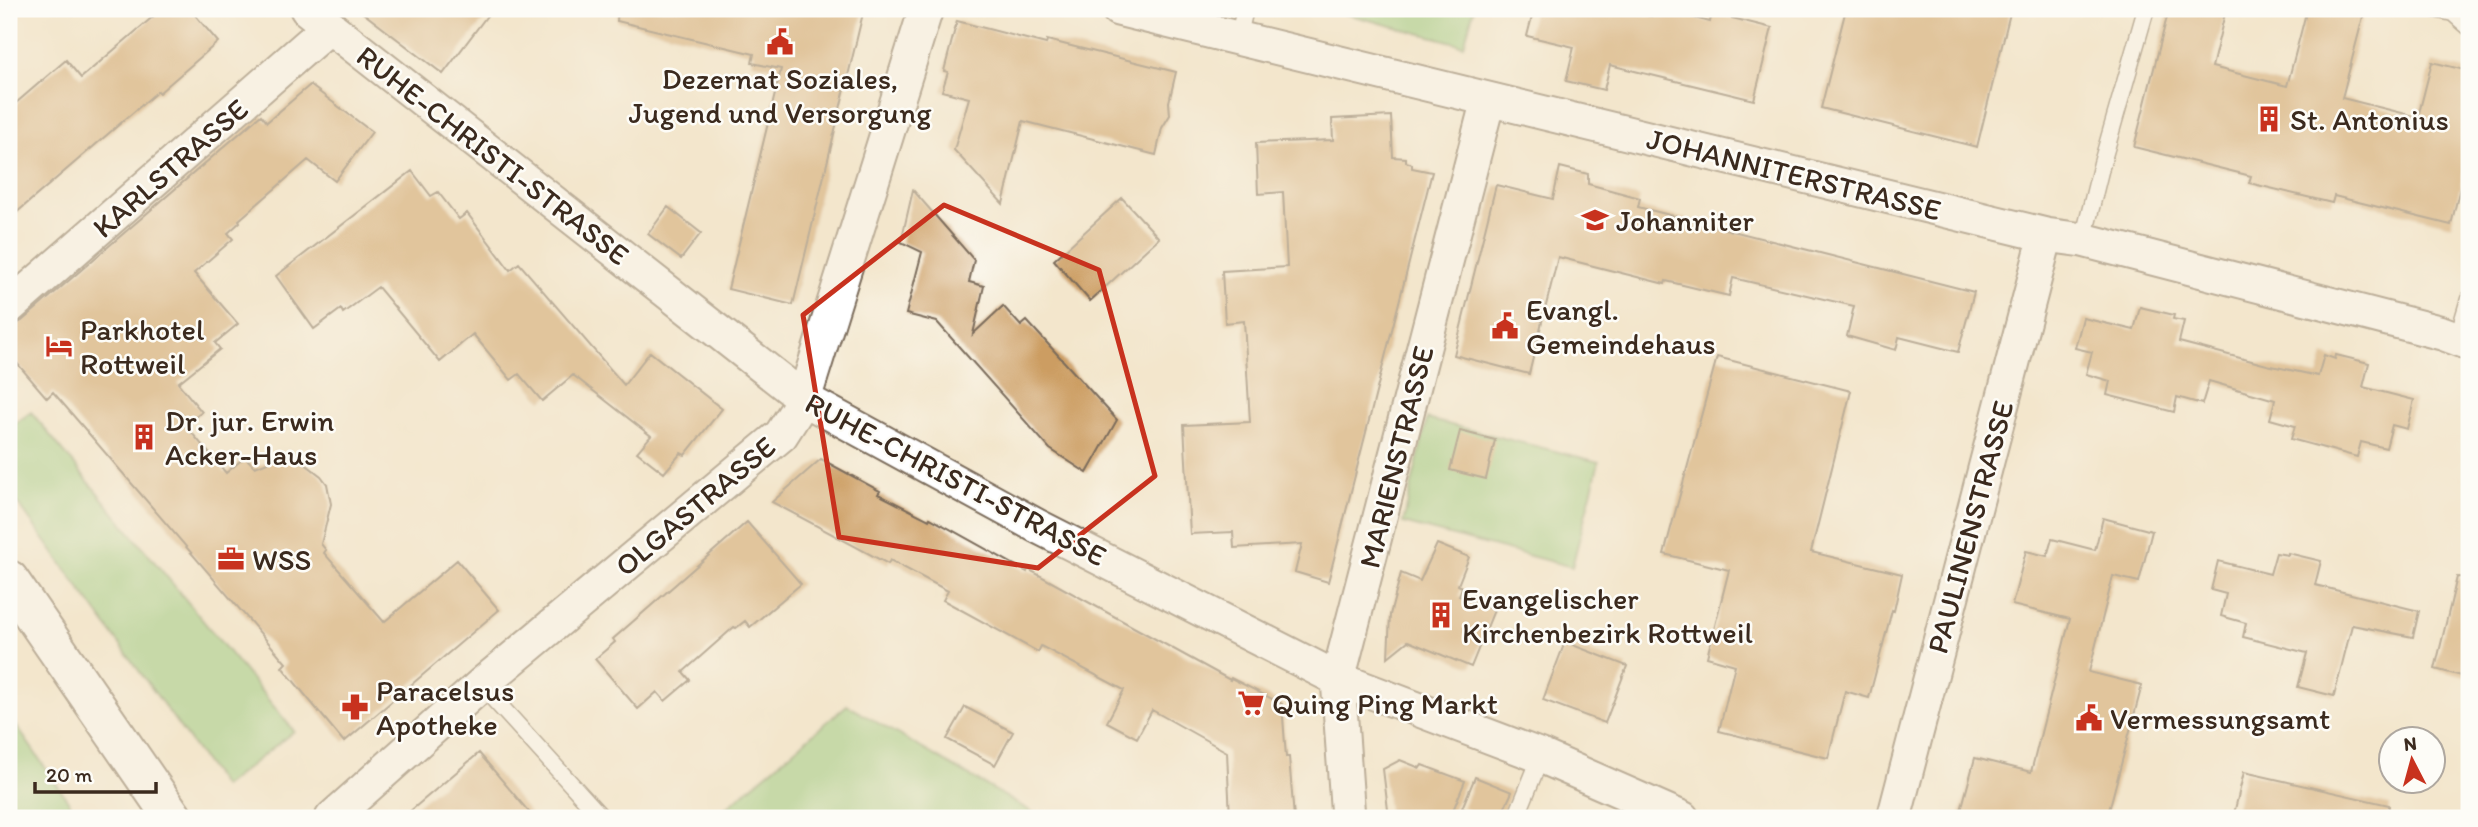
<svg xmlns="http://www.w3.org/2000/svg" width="2478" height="827" font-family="Itim,sans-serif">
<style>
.green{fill:#93ca7d;stroke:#677a4e;stroke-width:2}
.building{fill:#cc9d62}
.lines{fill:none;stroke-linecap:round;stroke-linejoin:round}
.lane-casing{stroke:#7b6c5b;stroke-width:19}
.street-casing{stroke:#7b6c5b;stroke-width:37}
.secondary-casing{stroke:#7b6c5b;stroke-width:42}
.lane{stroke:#fff;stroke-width:16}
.street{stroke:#fff;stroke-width:33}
.secondary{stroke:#fff;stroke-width:38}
.marked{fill:none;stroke:#c8321e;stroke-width:5;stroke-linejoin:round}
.labels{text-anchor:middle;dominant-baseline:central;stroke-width:5;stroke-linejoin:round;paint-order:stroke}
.poi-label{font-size:30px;fill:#3b2a1e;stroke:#fdfcf7;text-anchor:start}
.street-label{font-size:30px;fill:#3b2a1e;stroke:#fdfcf7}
</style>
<rect width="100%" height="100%" fill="#fdfcf7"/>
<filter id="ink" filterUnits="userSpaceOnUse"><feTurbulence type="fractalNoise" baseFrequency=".0143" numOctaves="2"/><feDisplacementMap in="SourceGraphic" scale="14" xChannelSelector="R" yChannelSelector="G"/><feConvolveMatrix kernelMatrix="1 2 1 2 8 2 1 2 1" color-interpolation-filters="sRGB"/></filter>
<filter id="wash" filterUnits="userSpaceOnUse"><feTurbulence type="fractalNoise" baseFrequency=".00686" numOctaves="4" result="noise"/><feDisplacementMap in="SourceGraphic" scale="28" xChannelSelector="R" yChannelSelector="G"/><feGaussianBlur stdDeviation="1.57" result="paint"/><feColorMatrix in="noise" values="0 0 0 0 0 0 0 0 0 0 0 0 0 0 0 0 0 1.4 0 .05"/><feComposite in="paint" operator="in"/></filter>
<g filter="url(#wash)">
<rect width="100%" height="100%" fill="#f3e6cc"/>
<path class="green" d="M1327,9H1474L1464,45Z
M31,412L294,731L223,787L9,491V428Z
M1427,419L1599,462L1572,567L1403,523Z
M847,705L1037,815L1036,818H714Z
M9,715L73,808L60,818H9Z"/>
<g id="blocks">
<path class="building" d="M162,9H190L218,42L159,93L158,91L9,219V109L66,60L81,78Z
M358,9H492L443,74Z
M618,9H864L793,305L728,289L781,69L752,63L754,54L617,21Z
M1534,9H1621L1651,16L1653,9H1659L1710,22L1712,13L1772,28L1754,100L1610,65L1604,90L1566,81L1574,47L1527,36Z
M1846,9H2011L1977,147L1821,108Z
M2169,9H2226L2212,67L2287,86L2307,9H2365L2342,98L2418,117L2432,62L2469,71V150L2451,225L2334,196L2332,203L2249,183L2251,176L2134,147Z
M957,21L1046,44L1047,40L1176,72L1169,102L1170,115L1162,128L1156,155L1023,121L1003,204L954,150L969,98L942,91L948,72L944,71Z
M310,85L372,132L335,181L308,160L239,220L240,222L228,233L233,239L194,273L238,324L215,343L220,349L178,383L202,412L185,425L226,473L245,457L255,467L275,459H294L304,463L321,476L327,484L331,504L321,544L326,550L324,553L384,622L457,560L499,610L344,742L282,667L286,663L53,392L47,398L9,354V328L22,321L261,115L267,122Z
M1391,116L1393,157L1406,158V162L1412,164V168L1432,172L1328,582L1295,572L1302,544L1234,548L1233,532L1190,534L1184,425L1250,422L1244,321L1225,323L1222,271L1287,267L1283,192L1258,194L1256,143L1333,140L1332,119Z
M1560,167L1588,174V184L1640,198L1638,207L1974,292L1958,352L1899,337L1896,350L1847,336L1854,306L1733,278L1729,296L1666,281L1665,284L1558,257L1529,374L1454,355L1496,185L1553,199Z
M412,171L431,196L438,192L459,219L467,213L510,270L519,263L624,385L650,352L722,409L685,455L681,453L664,473L637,452L651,436L573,375L542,401L519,374L511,380L473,334L440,362L378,287L343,313L341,309L314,329L276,276Z
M913,190L974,260L969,282L984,286L973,334L1003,306L1021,326L1027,321L1117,420L1087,473L1050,449L937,322L906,314L922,252L901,242Z
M1122,198L1159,238L1090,301L1054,260Z
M668,207L701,233L681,259L648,234Z
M2140,307L2174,315L2173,319L2184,321L2179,342L2267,365L2318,376L2324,355L2335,359L2336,355L2369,363L2363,387L2414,400L2407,429L2392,425L2386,448L2361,442L2357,457L2291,439L2295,426L2270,419L2275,400L2209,381L2202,404L2177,397L2174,412L2107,395L2110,381L2086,374L2092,352L2075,348L2083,318L2134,330Z
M1717,357L1851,391L1811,552L1902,574L1894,611L1892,610L1869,698L1845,691L1828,758L1719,731L1735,665L1707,657L1729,570L1664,554Z
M1460,431L1495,440L1486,479L1450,470Z
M821,459L880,491L878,494L929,520L930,518L1027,572L1028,569L1230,680L1231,678L1282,704L1286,757H1289L1294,818H1230L1227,752L1152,710L1137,738L1107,722L1124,690L1041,646L1038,652L943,600L948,591L890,560L888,564L772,502Z
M2103,518L2152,531L2139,582L2113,576L2089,672L2142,685L2107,818H1959L1975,758L2031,772L2070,619L2012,605L2026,551L2047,556L2052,539L2095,550Z
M747,522L801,584L750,627L745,621L736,628L734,627L683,672L690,680L665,701L657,692L638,709L595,659L615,642L613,639Z
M1437,544L1469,557L1458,585L1462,587L1459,596L1494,610L1471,667L1408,641L1388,657L1390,615L1401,573L1420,581Z
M2276,553L2288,555V553L2321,561L2315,585L2419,611L2413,637L2352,625L2334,696L2298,687L2307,653L2243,637L2246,623L2221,616L2226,594L2211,590L2218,561L2270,574Z
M2457,577L2469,578V678L2435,669Z
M1565,642L1627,666L1605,723L1543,700Z
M965,707L1013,732L995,765L947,739Z
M479,753L534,818H402Z
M1400,760L1420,768L1422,765L1465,781L1450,818H1389L1383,769Z
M2244,772L2389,805L2388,818H2233Z
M1475,777L1512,792L1500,818H1486L1462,808Z"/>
</g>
</g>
<g filter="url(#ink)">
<use href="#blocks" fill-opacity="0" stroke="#7b6c5b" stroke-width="2"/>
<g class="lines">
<g class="lane-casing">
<path id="lane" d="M2434,9L2453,13L2469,27
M1238,39L1245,9
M2083,240L2102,163L2146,9
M2457,340L2469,299
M481,685L602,818
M1516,818L1541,756"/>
</g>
<g class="street-casing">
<path id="street" d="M307,9L804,399L1037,526L1338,679L1541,756L1682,818
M1118,9L2046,235L2083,240L2442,333L2469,343
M9,307L330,26
M332,818L481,685L781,435L804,399L926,9
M1348,818L1338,679L1488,100
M1894,818L2046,235"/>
</g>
<g class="secondary-casing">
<path id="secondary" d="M9,580L173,818"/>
</g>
<use href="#lane" class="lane"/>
<use href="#street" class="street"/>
<use href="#secondary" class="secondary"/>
</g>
</g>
<path d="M0 0H2478V827H0ZM944,205L1099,270L1155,476L1038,568L839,537L803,315Z" fill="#f3e6cc" fill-opacity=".55" fill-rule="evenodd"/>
<path class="marked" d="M944,205L1099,270L1155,476L1038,568L839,537L803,315Z"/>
<defs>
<g id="civic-bare" transform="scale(2.1)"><path d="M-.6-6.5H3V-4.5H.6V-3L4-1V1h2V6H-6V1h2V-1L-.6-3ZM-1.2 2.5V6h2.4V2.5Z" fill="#c8321e" stroke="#fdfcf7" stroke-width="2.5" paint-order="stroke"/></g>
<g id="building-bare" transform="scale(2.1)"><path d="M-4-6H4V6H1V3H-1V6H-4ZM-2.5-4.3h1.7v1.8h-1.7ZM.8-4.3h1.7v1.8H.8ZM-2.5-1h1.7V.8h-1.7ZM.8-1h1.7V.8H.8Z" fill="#c8321e" stroke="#fdfcf7" stroke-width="2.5" paint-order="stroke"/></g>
<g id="school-bare" transform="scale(2.1)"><path d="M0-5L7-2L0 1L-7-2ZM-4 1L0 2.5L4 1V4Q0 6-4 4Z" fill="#c8321e" stroke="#fdfcf7" stroke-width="2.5" paint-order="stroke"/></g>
<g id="hotel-bare" transform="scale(2.1)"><path d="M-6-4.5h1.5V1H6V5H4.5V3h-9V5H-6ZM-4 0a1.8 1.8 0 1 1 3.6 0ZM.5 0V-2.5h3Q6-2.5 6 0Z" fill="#c8321e" stroke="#fdfcf7" stroke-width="2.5" paint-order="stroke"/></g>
<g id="office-bare" transform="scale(2.1)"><path d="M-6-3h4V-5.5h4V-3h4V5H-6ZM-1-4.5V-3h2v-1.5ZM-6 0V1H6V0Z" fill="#c8321e" stroke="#fdfcf7" stroke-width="2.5" paint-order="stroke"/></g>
<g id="supermarket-bare" transform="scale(2.1)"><path d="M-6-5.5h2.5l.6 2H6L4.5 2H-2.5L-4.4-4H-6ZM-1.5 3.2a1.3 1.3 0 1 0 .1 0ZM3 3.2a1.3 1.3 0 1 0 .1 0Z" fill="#c8321e" stroke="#fdfcf7" stroke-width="2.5" paint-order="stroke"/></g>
<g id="pharmacy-bare" transform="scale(2.1)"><path d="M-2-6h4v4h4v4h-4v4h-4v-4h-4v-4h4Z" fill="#c8321e" stroke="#fdfcf7" stroke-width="2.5" paint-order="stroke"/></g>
</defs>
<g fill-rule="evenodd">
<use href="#civic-bare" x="780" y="42"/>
<use href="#building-bare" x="2269" y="119"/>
<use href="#school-bare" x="1595" y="220"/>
<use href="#civic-bare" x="1505" y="326"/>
<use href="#hotel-bare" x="59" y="346"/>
<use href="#building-bare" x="144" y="437"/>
<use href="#office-bare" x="231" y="559"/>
<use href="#building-bare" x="1441" y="615"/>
<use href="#supermarket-bare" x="1251" y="703"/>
<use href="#pharmacy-bare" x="355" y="707"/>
<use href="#civic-bare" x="2089" y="718"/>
</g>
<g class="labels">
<g class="poi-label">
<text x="780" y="78" text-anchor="middle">Dezernat Soziales,<tspan x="780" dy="34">Jugend und Versorgung</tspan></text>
<text x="2290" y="119">St. Antonius</text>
<text x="1616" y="220">Johanniter</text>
<text x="1526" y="309">Evangl.<tspan x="1526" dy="34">Gemeindehaus</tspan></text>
<text x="80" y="329">Parkhotel<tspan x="80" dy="34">Rottweil</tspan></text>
<text x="165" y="420">Dr. jur. Erwin<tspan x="165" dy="34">Acker-Haus</tspan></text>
<text x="252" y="559">WSS</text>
<text x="1462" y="598">Evangelischer<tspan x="1462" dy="34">Kirchenbezirk Rottweil</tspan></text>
<text x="376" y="690">Paracelsus<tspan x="376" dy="34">Apotheke</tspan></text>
<text x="1272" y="703">Quing Ping Markt</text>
<text x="2110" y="718">Vermessungsamt</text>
</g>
<g class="street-label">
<text transform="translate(493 155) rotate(38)">RUHE-CHRISTI-STRASSE</text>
<text transform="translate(170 168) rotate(-41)">KARLSTRASSE</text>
<text transform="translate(1794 174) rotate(14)">JOHANNITERSTRASSE</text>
<text transform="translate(1396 457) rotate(-76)">MARIENSTRASSE</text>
<text transform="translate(956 479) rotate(28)">RUHE-CHRISTI-STRASSE</text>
<text transform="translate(695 506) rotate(-40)">OLGASTRASSE</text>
<text transform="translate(1970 527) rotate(-75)">PAULINENSTRASSE</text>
</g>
</g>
<rect width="2478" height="827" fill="none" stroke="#fdfcf7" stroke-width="35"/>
<g transform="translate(2412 760) rotate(354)"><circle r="33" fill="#fdfcf7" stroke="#afa8a0" stroke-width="2"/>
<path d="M0-5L12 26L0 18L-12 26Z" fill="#c8321e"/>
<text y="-10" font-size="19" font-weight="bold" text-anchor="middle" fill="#3b2a1e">N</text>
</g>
<path d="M35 782v10h121v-10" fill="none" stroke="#3b2a1e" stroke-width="3.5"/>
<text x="46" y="782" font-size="21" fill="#3b2a1e" stroke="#fdfcf7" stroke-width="5" paint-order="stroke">20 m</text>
</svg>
